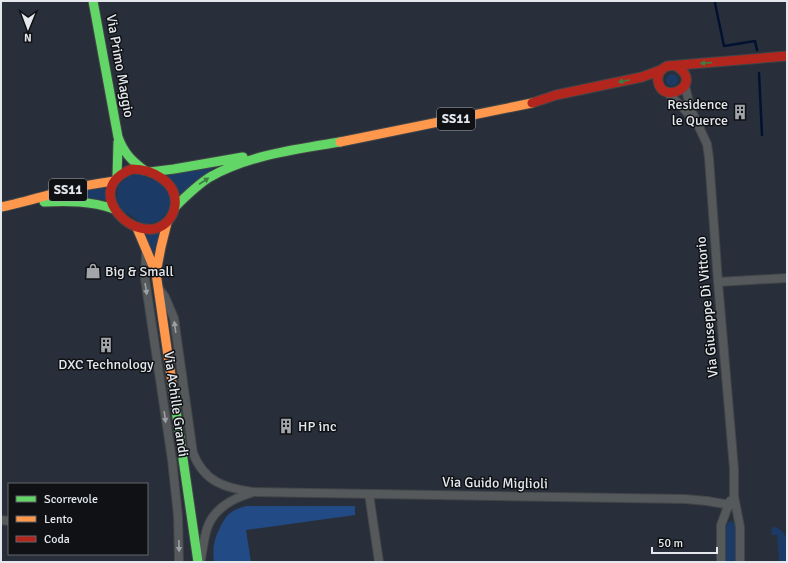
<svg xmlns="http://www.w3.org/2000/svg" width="788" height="563" font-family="Signika,sans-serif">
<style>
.built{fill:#282f3a;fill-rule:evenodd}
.green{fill:#1c3a66}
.forest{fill:#224a85}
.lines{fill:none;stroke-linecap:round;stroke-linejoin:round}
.stream{stroke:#031131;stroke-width:2.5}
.street-casing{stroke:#424548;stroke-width:10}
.fast-casing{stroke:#424548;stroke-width:11}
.slow-casing{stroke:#424548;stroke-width:11}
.jam-casing{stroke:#424548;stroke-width:11}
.street{stroke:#56595b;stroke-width:8}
.fast{stroke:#63d668;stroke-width:9}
.slow{stroke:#ff974d;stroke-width:9}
.jam{stroke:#b3261e;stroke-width:9}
.oneway{fill:#3d7d42}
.oneway2{fill:#9da0a4}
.labels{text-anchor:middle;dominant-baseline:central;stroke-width:3;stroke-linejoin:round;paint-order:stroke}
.shield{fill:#0f1114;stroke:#a4a8ac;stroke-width:1}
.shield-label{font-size:13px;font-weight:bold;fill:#e4e8ed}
.street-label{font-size:14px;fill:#e4e8ed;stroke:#0f1114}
.poi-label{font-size:14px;fill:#e4e8ed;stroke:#0f1114;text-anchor:start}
</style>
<rect width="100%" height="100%" fill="#26292c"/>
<path class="built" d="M1,1H787V537L780,530L777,535L779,562H1ZM9,484H147V554H9Z"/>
<path class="green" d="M666 80a6 6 0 1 1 12 0a6 6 0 1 1-12 0Z
M219,163L181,196L165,176Z
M139,174L158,182L165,187L170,196V209L160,221L145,225L123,211L116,199L118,185L129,176Z
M105,186L106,200L78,197L74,193Z
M161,231L154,254L145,236Z
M731,521L735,523L736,526V562H726V526L728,523Z
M773,527C780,527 783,533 787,537V562H779L777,535H772L771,529H772Z"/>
<path class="forest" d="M246,506H355V515L246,530L251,562H214C212,546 215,536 223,522C225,519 226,516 229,514C233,510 240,508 246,506Z"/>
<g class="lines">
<path class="stream" d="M715,3L724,46L755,41L757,50
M759,73L762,135"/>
<g class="street-casing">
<path id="street" d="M685,86L691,110L707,144L709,158L718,282L734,469V496L740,527V562
M668,93L683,108L692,118
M146,253L145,279L172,460L178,516L179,562
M718,282L787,278
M160,290L165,297L174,318L193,453C204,482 225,488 253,492L685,499L707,501L736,506
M369,494L379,562
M1,520L9,521
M201,559C203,548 204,536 208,526C215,508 234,498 251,493
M721,562V525L730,501"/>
</g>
<g class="fast-casing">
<path id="fast" d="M93,1L118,137C124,153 131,160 144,170
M150,172L174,169L243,157
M117,177L118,142
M44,202C68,201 91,201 114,209
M175,207C186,196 197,185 210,177C249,155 297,149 340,142
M172,383L198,562"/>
</g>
<g class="slow-casing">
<path id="slow" d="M340,142L532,103
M1,207C25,202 47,195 71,189C85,185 100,183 114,181
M167,223L161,247L156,273L172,383
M137,228L156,273"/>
</g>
<g class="jam-casing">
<path id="jam" d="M676,66C706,84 662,107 658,81C657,74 661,69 667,66L787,56
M532,103L556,95L642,77L661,70
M132,169C152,169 178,182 175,206C174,212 172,217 167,222C138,250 78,190 132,169Z"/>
</g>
<use href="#street" class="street"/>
<use href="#fast" class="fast"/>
<use href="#slow" class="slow"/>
<use href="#jam" class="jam"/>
</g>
<defs><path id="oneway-solid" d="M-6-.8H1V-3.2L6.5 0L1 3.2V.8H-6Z"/></defs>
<g class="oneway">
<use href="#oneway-solid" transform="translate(706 63) rotate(176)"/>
<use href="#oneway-solid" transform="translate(624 81) rotate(169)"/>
<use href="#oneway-solid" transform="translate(204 181) rotate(-33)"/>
</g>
<g class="oneway2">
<use href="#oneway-solid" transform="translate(146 289) rotate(81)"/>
<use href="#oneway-solid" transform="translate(175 327) rotate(-98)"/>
<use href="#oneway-solid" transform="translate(165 417) rotate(82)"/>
<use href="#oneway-solid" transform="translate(179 546) rotate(89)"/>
</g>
<defs>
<g id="building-bare" transform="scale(1.2)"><path d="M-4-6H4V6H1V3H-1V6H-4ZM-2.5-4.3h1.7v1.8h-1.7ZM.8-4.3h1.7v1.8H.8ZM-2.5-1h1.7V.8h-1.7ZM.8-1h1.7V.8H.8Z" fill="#a2a5a9" stroke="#0f1114" stroke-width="2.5" paint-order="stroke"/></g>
<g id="shop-bare" transform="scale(1.2)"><path d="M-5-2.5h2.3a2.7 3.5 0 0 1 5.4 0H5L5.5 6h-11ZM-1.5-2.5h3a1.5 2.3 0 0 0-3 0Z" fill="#a2a5a9" stroke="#0f1114" stroke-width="2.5" paint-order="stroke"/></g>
</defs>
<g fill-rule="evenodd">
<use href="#building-bare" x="740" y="112"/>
<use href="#shop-bare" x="93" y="271"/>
<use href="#building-bare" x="106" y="345"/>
<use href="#building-bare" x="286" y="426"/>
</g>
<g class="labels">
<g class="shield">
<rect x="437" y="108" width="38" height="22" rx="3"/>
<rect x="49" y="179" width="38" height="22" rx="3"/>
</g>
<g class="shield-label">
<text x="456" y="119">SS11</text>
<text x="68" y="190">SS11</text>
</g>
<g class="street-label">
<text transform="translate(120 66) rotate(80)">Via Primo Maggio</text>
<text transform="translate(707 307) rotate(-95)">Via Giuseppe Di Vittorio</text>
<text transform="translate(176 404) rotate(82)">Via Achille Grandi</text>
<text transform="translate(495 483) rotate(1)">Via Guido Miglioli</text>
</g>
<g class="poi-label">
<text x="728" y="104" text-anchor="end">Residence<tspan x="728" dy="16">le Querce</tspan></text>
<text x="105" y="271">Big &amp; Small</text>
<text x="106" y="364" text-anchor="middle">DXC Technology</text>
<text x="298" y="426">HP inc</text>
</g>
</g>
<rect width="788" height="563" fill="none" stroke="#e4e8ed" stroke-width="4"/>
<rect x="8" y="483" width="140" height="72" fill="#0f1114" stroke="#64676b"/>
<rect x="16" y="496" width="20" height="6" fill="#63d668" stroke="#64676b"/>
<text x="44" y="503" font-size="12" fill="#e4e8ed">Scorrevole</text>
<rect x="16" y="516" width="20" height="6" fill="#ff974d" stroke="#64676b"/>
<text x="44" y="523" font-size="12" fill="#e4e8ed">Lento</text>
<rect x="16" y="536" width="20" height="6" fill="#b3261e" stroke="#64676b"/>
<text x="44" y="543" font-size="12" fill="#e4e8ed">Coda</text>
<g transform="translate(28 28) rotate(181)" stroke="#0f1114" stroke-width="3" paint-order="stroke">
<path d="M0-3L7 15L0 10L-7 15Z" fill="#e4e8ed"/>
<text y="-6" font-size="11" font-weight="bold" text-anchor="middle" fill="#e4e8ed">N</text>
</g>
<path d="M652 547v6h65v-6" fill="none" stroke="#e4e8ed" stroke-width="2"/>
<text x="658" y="547" font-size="12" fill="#e4e8ed" stroke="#0f1114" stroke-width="3" paint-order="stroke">50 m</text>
</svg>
